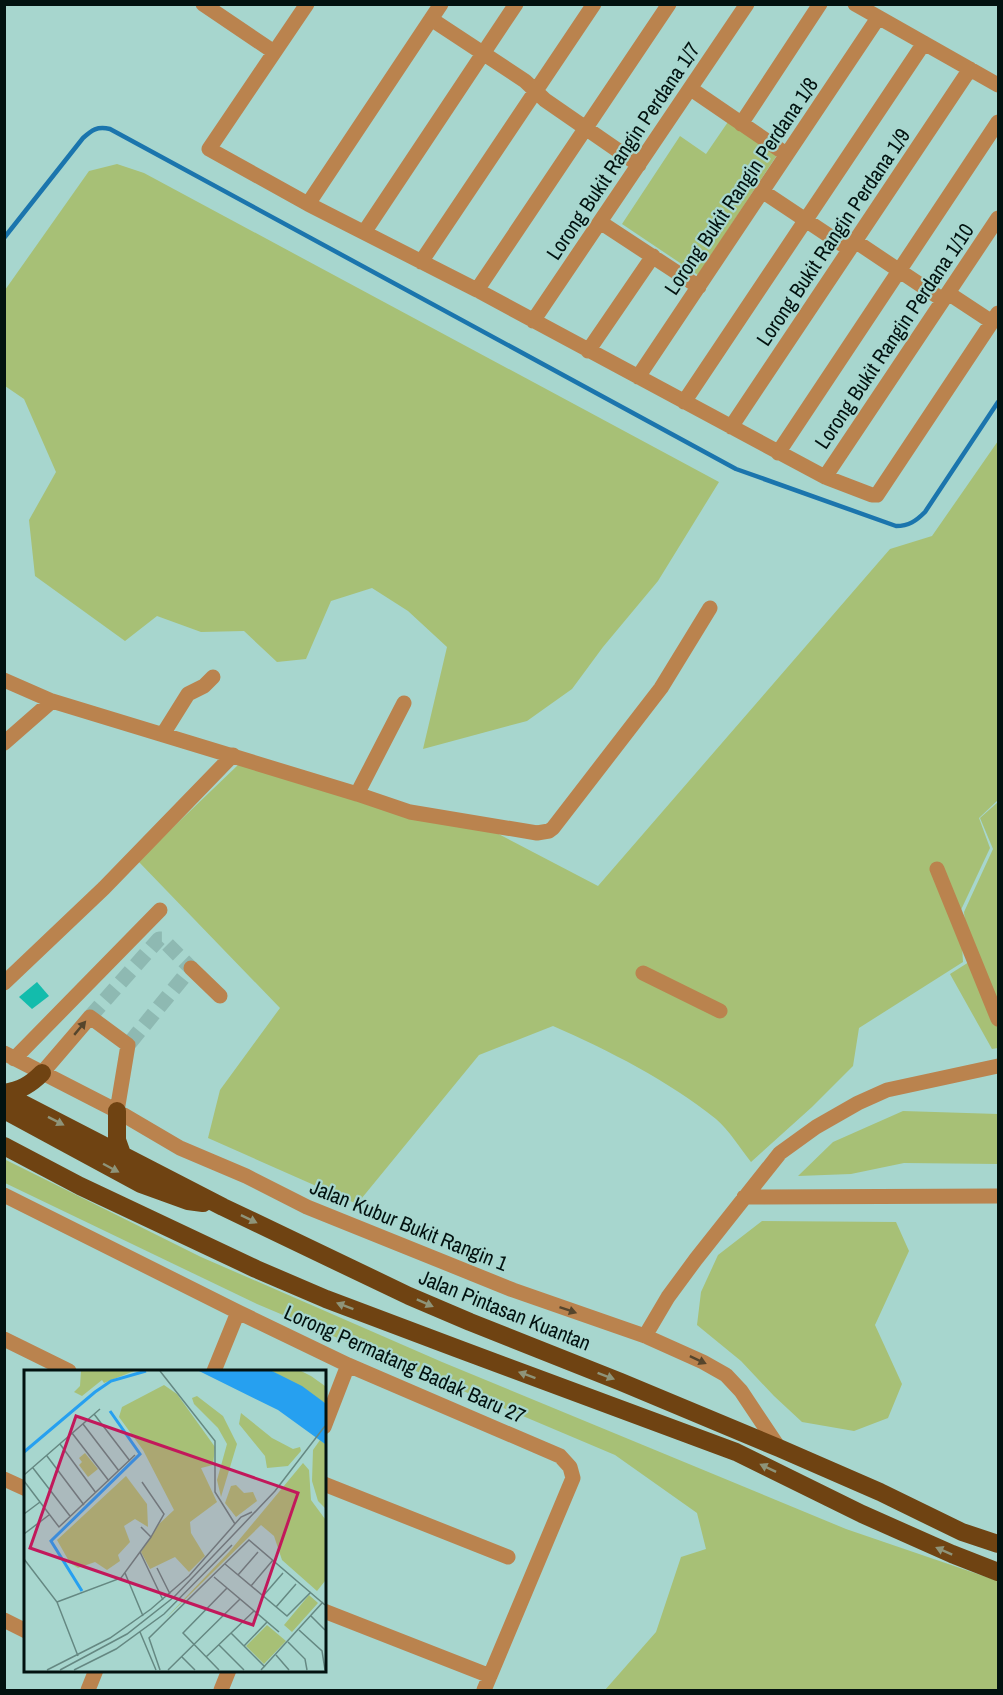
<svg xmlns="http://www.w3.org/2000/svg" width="1003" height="1695" font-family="'Archivo Narrow',sans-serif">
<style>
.green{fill:#a7c076}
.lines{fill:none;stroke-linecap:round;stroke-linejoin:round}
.stream{stroke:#1b75ad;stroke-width:4.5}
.building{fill:#13bcac}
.minor-tunnel{stroke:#8eb9b2;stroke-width:15;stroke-dasharray:15 8;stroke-linecap:butt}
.minor{stroke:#ba834e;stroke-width:15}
.highway{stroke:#6f4312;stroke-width:18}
.oneway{fill:#55452c}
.oneway2{fill:#8e9479}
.labels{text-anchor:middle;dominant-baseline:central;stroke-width:4.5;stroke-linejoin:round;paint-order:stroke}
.street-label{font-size:21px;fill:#021210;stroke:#a7d6ce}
.inset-river{fill:none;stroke:#26a0f0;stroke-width:3}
.inset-road{fill:none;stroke:#658882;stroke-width:1.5}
.view{fill:#c2185b;fill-opacity:0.15;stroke:#c2185b;stroke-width:3}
.inset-edge{fill:none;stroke:#021210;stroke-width:3}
</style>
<rect width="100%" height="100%" fill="#a7d6ce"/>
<path class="green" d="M730,119L779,152L698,275L622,224L680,136L706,154Z
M117,164L144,173L719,482L658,581L603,647L572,689L527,721L423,749L447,647L408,611L372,588L331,601L306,659L277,662L244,631L201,632L157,616L125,641L35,576L29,520L56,472L24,399L5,386V290L89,171Z
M998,441V800L979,818L990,848L960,912L963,962L859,1028L853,1066L812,1107L751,1162C740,1148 729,1130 716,1119C667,1080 610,1051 553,1026L479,1055L357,1204L208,1138L220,1090L280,1008L138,861L238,765L470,819L598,886L890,549L932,536Z
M998,802V1048L992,1049L950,974L969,962L964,912L993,849L980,818Z
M903,1111L998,1114V1164L904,1163L851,1174L798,1176L833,1142Z
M4,1159L201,1257L442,1362L846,1529L998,1581V1690H605L656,1632L681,1557L706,1549L697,1513L615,1455L257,1304L5,1183Z
M762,1221L896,1222L909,1251L875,1325L902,1384L888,1418L854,1431L802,1422L774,1396L741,1361L697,1325L701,1292L718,1255Z"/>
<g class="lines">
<path class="stream" d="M4,238L83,138C92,130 97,126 110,129L736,469L896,526C909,526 916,521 925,512L998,402"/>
</g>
<path class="building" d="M37,982L49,996L32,1009L19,997Z"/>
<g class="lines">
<path class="minor-tunnel" d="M90,1017L159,939H162L191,968L128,1045"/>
<path class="minor" d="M203,4L274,52
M307,4L209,149L308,204L477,290L825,477L872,495H877L998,313
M855,4L998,85
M431,19L525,81L545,100L639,165
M691,89L786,154
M741,124L820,4
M762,191L849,249
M308,204L441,4
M600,222L699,287
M365,231L516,4
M855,241L943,300
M421,262L594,4
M477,290L669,4
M948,293L992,322
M533,321L747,4
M588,351L653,256
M638,377L878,18
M684,402L924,43
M731,427L970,69
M778,453L998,122
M825,477L998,218
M4,680L52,701L357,794L404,703
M163,734L188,694L204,686L213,677
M4,743L52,701
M357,794L410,812L537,833L549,831L553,828L661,688L710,608
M937,869L998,1019
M191,968L220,996
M643,973L720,1011
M4,983L104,888L233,755
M4,1053L117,1111L180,1148L246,1176L307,1207L513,1290L645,1336L703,1362L726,1375L741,1391L779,1448
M14,1059L160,910
M42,1073L90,1017L128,1045L117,1111
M4,1195L238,1312L348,1365L560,1456L570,1467L573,1478L484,1690
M744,1197L998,1196
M645,1336L668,1297L696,1259L780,1153L816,1127L858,1103L887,1090L998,1066
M4,1339L69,1371
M214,1371L238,1312
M324,1427L348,1365
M4,1479L26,1489
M324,1484L508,1557
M324,1611L490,1676
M4,1620L26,1631
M88,1690L96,1670
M221,1690L229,1670"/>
<path class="highway" d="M4,1093C21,1090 30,1085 42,1073
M4,1094L223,1207L409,1296L470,1322L621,1382L779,1448L880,1492L962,1532L998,1544
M4,1110L141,1184L188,1201L203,1203
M117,1111V1140L122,1154
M4,1146L80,1186L256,1269L326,1299L456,1348L736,1452L862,1514L952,1554L998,1572"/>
</g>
<defs><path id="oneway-solid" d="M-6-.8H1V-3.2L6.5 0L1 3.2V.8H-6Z" transform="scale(1.5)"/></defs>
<g class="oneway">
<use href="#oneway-solid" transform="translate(80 1028) rotate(-50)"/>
<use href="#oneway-solid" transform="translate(568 1310) rotate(19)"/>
<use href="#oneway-solid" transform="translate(698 1360) rotate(25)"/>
</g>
<g class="oneway2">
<use href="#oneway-solid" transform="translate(56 1121) rotate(27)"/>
<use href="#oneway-solid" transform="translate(111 1168) rotate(28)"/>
<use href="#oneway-solid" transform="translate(249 1219) rotate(26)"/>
<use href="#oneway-solid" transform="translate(425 1303) rotate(24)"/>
<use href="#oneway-solid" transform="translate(345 1306) rotate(-159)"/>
<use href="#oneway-solid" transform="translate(527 1375) rotate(-160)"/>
<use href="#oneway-solid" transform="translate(606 1376) rotate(21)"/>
<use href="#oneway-solid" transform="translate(768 1468) rotate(-154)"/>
<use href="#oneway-solid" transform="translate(944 1551) rotate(-156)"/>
</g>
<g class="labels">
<g class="street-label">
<text transform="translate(623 151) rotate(-56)">Lorong Bukit Rangin Perdana 1/7</text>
<text transform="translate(741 186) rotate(-56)">Lorong Bukit Rangin Perdana 1/8</text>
<text transform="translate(833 237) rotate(-56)">Lorong Bukit Rangin Perdana 1/9</text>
<text transform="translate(894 336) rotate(-56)">Lorong Bukit Rangin Perdana 1/10</text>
<text transform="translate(409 1225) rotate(22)">Jalan Kubur Bukit Rangin 1</text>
<text transform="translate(505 1310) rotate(22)">Jalan Pintasan Kuantan</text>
<text transform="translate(405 1364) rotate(24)">Lorong Permatang Badak Baru 27</text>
</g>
</g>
<g transform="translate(24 1370)">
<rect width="302" height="302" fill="#a7d6ce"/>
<path d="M57,1H110L80,13L78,10L58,26L50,22L56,16ZM248,1H277L287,6L301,16V33ZM140,15L153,24L191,77L189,95L177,98L193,132L166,152L167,163L181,186L165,202L151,187L126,199L117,182L135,154L150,140L119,80L95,47L98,37ZM173,26L199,46L213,74L197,127L193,110L203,74L194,58L170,34L168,28ZM217,43L248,68L269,79L276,77L277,81L264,96L243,98L241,86L215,54ZM296,70L301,74V138L294,131L288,111L289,80ZM61,83L74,99L64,107L55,95L58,92L55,88ZM279,93L285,100L287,130L301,149V211L293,221L258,190L250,166L237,155L141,249L205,182ZM102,106L123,134L124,157L111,149L100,156L106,172L94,185L96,191L83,200L71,192L54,198L46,193L33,170ZM212,115L220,123L229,122L233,131L212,147L201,133L207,116ZM285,225L294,233L268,262L260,255ZM243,255L262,271L240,294L222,276Z" fill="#a7c076"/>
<path d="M175,1H248L278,16L301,33V74L254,40Z" fill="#26a0f0"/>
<path class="inset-river" d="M0,82L71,22L87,11L122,1M58,221L27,171L116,84L86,41"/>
<path class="inset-road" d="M136,1L191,71V122L211,154M70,44L106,91M59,54L95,101M48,63L85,111M36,74L72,123M23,86L60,135M9,98L46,146M0,105L76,39M0,111L35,157L111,85M118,112L140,144L127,167M0,144L16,132M0,164L25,145M116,182L139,230M0,189L33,232L54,286M201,194L263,246L287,222M133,198L146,224M101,203L119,246M214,205L234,182M190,207L255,262M227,216L249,190M239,226L259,203M33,232L97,208L127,167L117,157M252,237L272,214M287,246L301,260M275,260L298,281L301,300M116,262L132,300M207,263L241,297M264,272L281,289L283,300M195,275L220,300M220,276L243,252M252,285L265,300M158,287L171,300M182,287L230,241M23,300L86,268L127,239L165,206L217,147L228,142M36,300L103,264L150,227L251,121L301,56M50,300L92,279L140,244L208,175M136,300L125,268L225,170L301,235M144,300L216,229M195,300L159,263L203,218M237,300L299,232"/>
<path class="view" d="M52,46L274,123L229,255L6,178Z"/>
<rect width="302" height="302" class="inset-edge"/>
</g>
<rect width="1003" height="1695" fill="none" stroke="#021210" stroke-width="12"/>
</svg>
